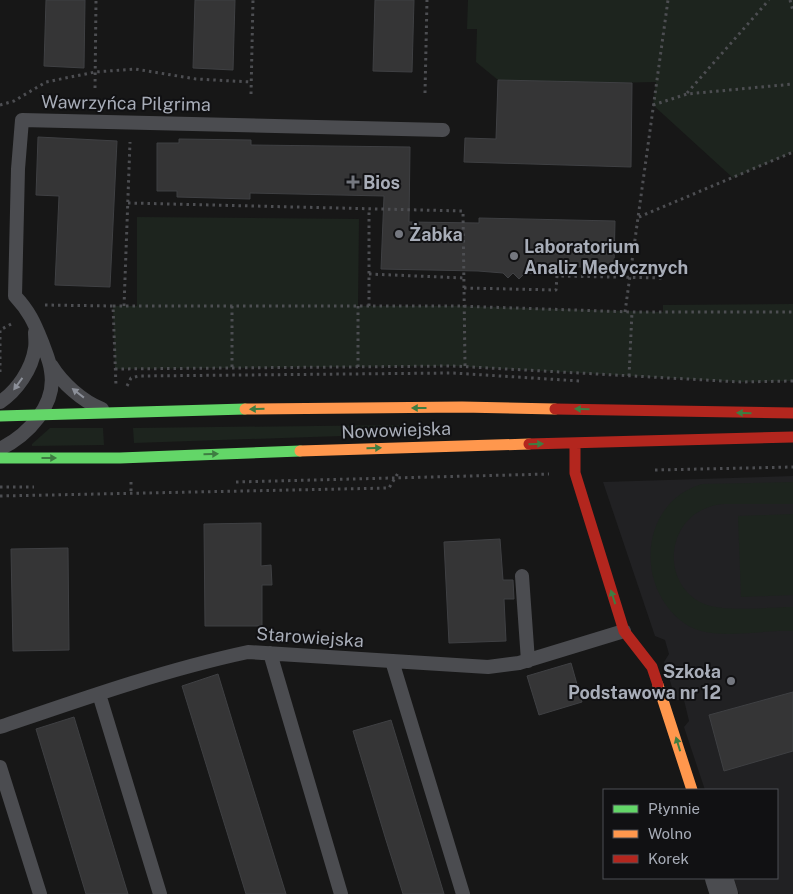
<svg xmlns="http://www.w3.org/2000/svg" width="793" height="894" font-family="'Public Sans',sans-serif">
<style>
.built{fill:#212123}
.green{fill:#1d241e}
.building{fill:#353536;stroke:#3f4043}
.lines{fill:none;stroke-linecap:round;stroke-linejoin:round}
.path{stroke:#4d4e52;stroke-width:3;stroke-dasharray:2.5 4;stroke-linecap:butt}
.lane{stroke:#4b4c50;stroke-width:14}
.street{stroke:#4b4c50;stroke-width:28}
.fast{stroke:#63d668;stroke-width:11}
.slow{stroke:#ff974d;stroke-width:11}
.jam{stroke:#b3261e;stroke-width:11}
.oneway{fill:#8c9099}
.oneway2{fill:#3e7d42}
.poi-dot{fill:#757880;stroke:#111113;stroke-width:2}
.labels{text-anchor:middle;dominant-baseline:central;stroke-width:4;stroke-linejoin:round;paint-order:stroke}
.street-label{font-size:18px;fill:#a8adb8;stroke:#111113}
.poi-label{font-size:18px;font-weight:bold;fill:#a8adb8;stroke:#111113;text-anchor:start}
</style>
<rect width="100%" height="100%" fill="#171717"/>
<path class="built" d="M793,476V894H739L734,878H777V790H705L684,727L689,721L684,700H676L664,662L669,654L665,640L655,636L603,482Z"/>
<path class="green" d="M468,0H793V152L733,178L653,105L656,82L609,83L498,80L476,62L477,29H467Z
M137,217L359,219L358,306H457L663,312V305L793,304V381L741,382L453,366L115,369L113,306H137Z
M400,425L402,430L400,434L134,443L133,428Z
M50,428H103L104,445L32,446V444Z
M793,482V504C775,504 757,504 739,504C730,504 718,503 709,507C666,521 661,583 702,603C721,613 771,607 793,607V631C761,629 711,643 684,623C634,587 640,502 702,484Z
M793,514V595L741,597L738,516Z"/>
<path class="building" d="M46,0H85L84,68L44,66Z
M195,0H235L233,70L193,68Z
M375,0H414L412,72L373,71Z
M498,80L632,83L631,167L464,162L465,138L496,139Z
M38,137L117,141L110,287L55,285L59,196L36,195Z
M179,139L251,140V145L410,147L409,222L479,223V218L615,221L614,268L549,266L548,274L525,273L519,279L513,273L508,278L503,273L478,271L381,269L384,196L250,193V199L177,197V191H157V143H179Z
M261,523V566L271,565L272,585H262V626H205L204,524Z
M500,539L503,580H513L514,599H504L506,641L449,643L444,542Z
M68,548L69,650L13,651L11,549Z
M571,663L582,702L539,715L527,676Z
M218,674L235,730L286,894H246L182,686Z
M793,692V751L724,771L709,715Z
M74,717L91,773L128,894H86L36,729Z
M391,720L424,828L444,894H403L386,840L353,731Z"/>
<g class="lines">
<path class="path" d="M790,0L793,11
M95,88L96,0
M425,93L427,0
M687,93L769,0
M251,94L253,0
M0,105L14,101L46,82L95,72L135,69L196,79L251,82
M653,105L687,94L793,84
M128,203L463,211L465,366
M639,217L793,152
M369,274L464,278
M464,288L556,290L557,276L663,278
M45,305L113,306L116,386
M113,306H457L632,312H793
M124,306L130,142
M232,306V368
M358,306V367
M369,306V209
M625,312L668,0
M115,369L453,366L741,382L793,381
M0,372V330L13,323
M629,376L632,312
M127,386L131,378L139,376L453,373L580,381
M655,470L793,467
M131,482V494
M236,482L549,474
M0,487H34
M0,496L389,488L398,473"/>
<path class="lane" d="M51,365C62,383 82,401 102,409
M0,402C17,391 32,369 35,348C36,343 35,337 35,332
M0,449C28,435 57,405 51,371C50,361 45,351 42,342C34,322 29,311 15,296L18,169L22,120L443,130
M522,576L528,661
M270,653L341,894
M392,661L463,894
M99,694L160,894
M0,727C82,699 164,670 248,652L488,667L519,663L624,631
M0,767L40,894"/>
<path class="street" d="M719,878L724,894"/>
<path class="fast" d="M0,416L245,409
M0,458H120L300,451"/>
<path class="slow" d="M245,409L462,407L555,409
M300,451L529,444
M658,685L692,790"/>
<path class="jam" d="M555,409L793,413
M575,443V473L624,631L652,667L658,685
M529,444L793,437"/>
</g>
<defs><path id="oneway-solid" d="M-6-.8H1V-3.2L6.5 0L1 3.2V.8H-6Z" transform="scale(1.25)"/></defs>
<g class="oneway">
<use href="#oneway-solid" transform="translate(18 384) rotate(126)"/>
<use href="#oneway-solid" transform="translate(78 393) rotate(-142)"/>
</g>
<g class="oneway2">
<use href="#oneway-solid" transform="translate(419 408) rotate(180)"/>
<use href="#oneway-solid" transform="translate(257 409) rotate(179)"/>
<use href="#oneway-solid" transform="translate(582 409) rotate(-179)"/>
<use href="#oneway-solid" transform="translate(744 413) rotate(-179)"/>
<use href="#oneway-solid" transform="translate(536 444) rotate(-1)"/>
<use href="#oneway-solid" transform="translate(374 448) rotate(-2)"/>
<use href="#oneway-solid" transform="translate(211 454) rotate(-2)"/>
<use href="#oneway-solid" transform="translate(49 458)"/>
<use href="#oneway-solid" transform="translate(613 597) rotate(-108)"/>
<use href="#oneway-solid" transform="translate(678 744) rotate(-107)"/>
</g>
<g class="poi-dot">
<path d="M350.5 174.5h5v5h5v5h-5v5h-5v-5h-5v-5h5z"/>
<circle cx="399" cy="234" r="5"/>
<circle cx="514" cy="256" r="5"/>
<circle cx="731" cy="681" r="5"/>
</g>
<g class="labels">
<g class="street-label">
<text transform="translate(126 103) rotate(1)">Wawrzyńca Pilgrima</text>
<text transform="translate(396 430) rotate(-2)">Nowowiejska</text>
<text transform="translate(310 637) rotate(4)">Starowiejska</text>
</g>
<g class="poi-label">
<text x="363" y="182">Bios</text>
<text x="409" y="234">Żabka</text>
<text x="524" y="246">Laboratorium<tspan x="524" dy="21">Analiz Medycznych</tspan></text>
<text x="721" y="671" text-anchor="end">Szkoła<tspan x="721" dy="21">Podstawowa nr 12</tspan></text>
</g>
</g>
<rect x="603" y="789" width="175" height="90" fill="#111113" stroke="#4d4f55"/>
<rect x="613" y="805" width="25" height="8" fill="#63d668" stroke="#4d4f55"/>
<text x="648" y="814" font-size="15" fill="#a8adb8">Płynnie</text>
<rect x="613" y="830" width="25" height="8" fill="#ff974d" stroke="#4d4f55"/>
<text x="648" y="839" font-size="15" fill="#a8adb8">Wolno</text>
<rect x="613" y="855" width="25" height="8" fill="#b3261e" stroke="#4d4f55"/>
<text x="648" y="864" font-size="15" fill="#a8adb8">Korek</text>
</svg>
